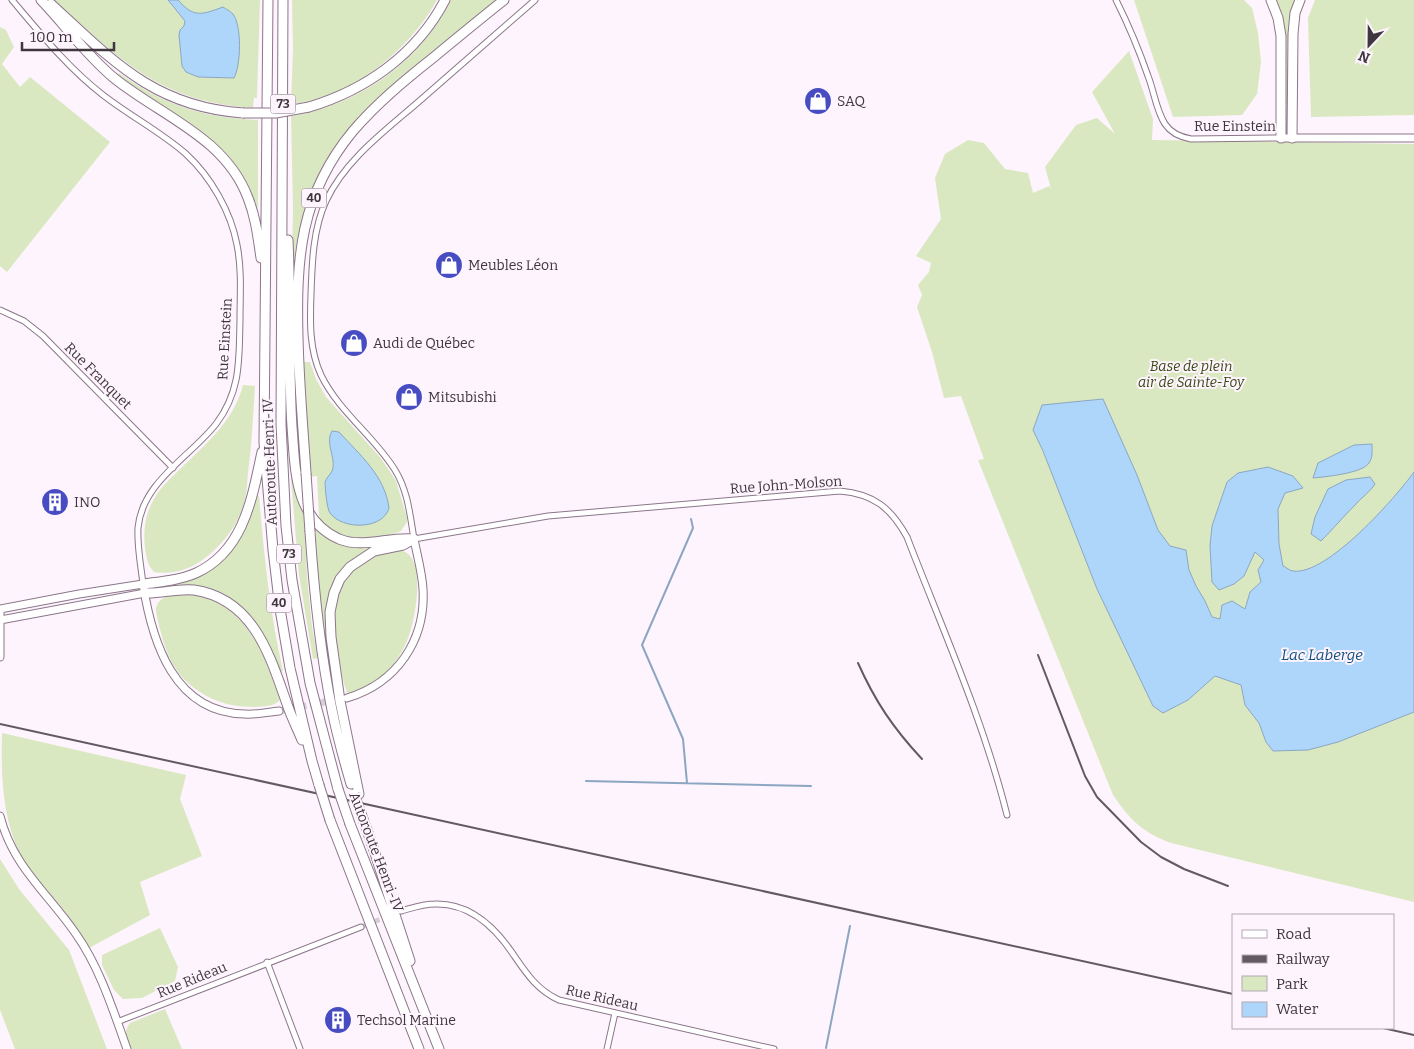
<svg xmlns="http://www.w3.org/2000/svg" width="1414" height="1049" font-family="Bitter,serif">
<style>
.green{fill:#d9e8c0}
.water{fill:#add6fa;stroke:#8ca6c2}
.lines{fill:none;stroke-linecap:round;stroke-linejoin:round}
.stream{stroke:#8ca6c2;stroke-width:2}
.street-tunnel{stroke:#d8ced7;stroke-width:5;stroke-dasharray:5 2.5;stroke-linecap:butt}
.secondary-tunnel{stroke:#d8ced7;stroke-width:7;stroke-dasharray:7 3.5;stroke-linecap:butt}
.street-casing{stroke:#8c768a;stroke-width:7}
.secondary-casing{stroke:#8c768a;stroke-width:9}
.highway-casing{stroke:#8c768a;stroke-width:11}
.street{stroke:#fff;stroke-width:5}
.secondary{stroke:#fff;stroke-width:7}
.highway{stroke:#fff;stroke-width:9}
.rail{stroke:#635962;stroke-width:2}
.highway-bridge-casing{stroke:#8c768a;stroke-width:11;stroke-linecap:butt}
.highway-bridge{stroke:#fff;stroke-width:9}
.labels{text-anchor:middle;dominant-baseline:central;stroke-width:4;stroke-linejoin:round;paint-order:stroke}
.shield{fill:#fef4fd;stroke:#796f78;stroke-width:1}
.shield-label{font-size:12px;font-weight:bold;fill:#40363f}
.poi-label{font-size:14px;fill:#40363f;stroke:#fef4fd;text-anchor:start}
.street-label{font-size:14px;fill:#40363f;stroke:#fef4fd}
.park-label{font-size:14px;font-style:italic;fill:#394814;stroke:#fef4fd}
.water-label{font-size:15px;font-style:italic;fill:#10517e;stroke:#fef4fd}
</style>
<rect width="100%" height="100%" fill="#fef4fd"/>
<path class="green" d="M54,0H260L257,98H254L253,108C159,102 120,59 54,0Z
M292,0H437C409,51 350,98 291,104L293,49Z
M451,0H498C472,22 445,43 419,65C394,86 367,107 346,132C316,168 300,215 294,261H292L293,208L291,116C359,105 420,62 451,0Z
M1134,0H1244L1252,8L1258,33L1261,62L1257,94L1242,115L1173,117Z
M1275,0H1296C1283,32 1289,70 1289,104H1285L1284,27L1283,17Z
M1315,0H1414V115L1311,117L1308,18Z
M0,27L6,30L14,47L2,64L20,87L30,77L110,142L7,272L0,266Z
M1129,51L1153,119L1152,140L1414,144V902L1171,843C1142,832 1130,820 1113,795L978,460L984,459L961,396L944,398L932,352L917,307L922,295L918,285L929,272L931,263L916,256L941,219L935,178L945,154L968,140L984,143L1005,169L1028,173L1033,193L1049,186L1051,189L1045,167L1076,125L1097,118L1115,134L1092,92Z
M119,73C166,106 201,117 258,120V207L256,208C234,134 172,118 118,74Z
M304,362H310L316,379L326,397L379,456L389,470L396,481L407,518V522L401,531C380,541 329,543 319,516L317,476L310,477Z
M243,385L255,386C253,415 252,444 248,473C247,482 247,492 245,500C239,525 221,547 201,561C188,570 170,575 154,572C148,566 146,557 145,548C143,531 145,514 154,499C160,488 170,479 179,470C205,445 234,421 243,385Z
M291,479H293L304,512L307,576L312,627L318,658L313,659L299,575Z
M259,496C264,555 270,613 283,671L280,672L264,637L244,612L179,586V583C227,570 241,541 256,497Z
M315,527L366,545L368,550C326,571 323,605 327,648H326L318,576Z
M399,550C429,553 415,625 406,643C396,666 373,691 347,693C333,647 318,586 369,557C378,552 389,551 399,550Z
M178,594C242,593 263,650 280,700C274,707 263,706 255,707C235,707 216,703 200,692C173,675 165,651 158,621C157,615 154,609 158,603C162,597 171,595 178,594Z
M2,733L186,775L180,799L202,856L140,882L150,915L89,948C81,935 73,921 64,910C52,894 36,880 25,863C2,823 1,777 2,733Z
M0,859L19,889L69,950L107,1049H15L0,1010Z
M160,928L178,967L175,981L142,998L123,999L114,990L102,965V955Z
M165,1009L182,1049H130C126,1040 123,1032 130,1023Z"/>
<path class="water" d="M168,0H178C194,18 201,15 223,7C226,9 230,11 233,14C242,26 241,65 234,78L198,77L186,72L182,66L179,35L180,30L184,26L185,21Z
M1103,399L1137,475L1158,530L1170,546L1186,550L1189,570L1196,586L1205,601L1212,617L1220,619L1222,605L1232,601L1245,609L1250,592L1261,582L1258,570L1264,560L1255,552L1244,576L1234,584L1219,590L1212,582L1210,546L1212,526L1227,482L1238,473L1268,467L1293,476L1303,488L1285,493L1278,509L1279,544L1283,566C1286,567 1290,571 1293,571C1327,576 1396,497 1414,472V712L1338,742L1308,750L1273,751L1266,742L1259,723L1245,705L1241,685L1215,676L1188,700L1163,713L1153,706L1097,589L1043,451L1033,430L1042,405Z
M332,431L339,432C360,455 385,476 389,508C383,530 342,530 330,513C327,510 325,487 325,482C327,476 332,474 333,468C335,456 325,442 332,431Z
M1372,444C1372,451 1373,457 1369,463C1363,473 1325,477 1313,478L1318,463L1354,445Z
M1370,477L1375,484C1369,493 1362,497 1355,505C1343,517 1333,529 1321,541L1311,534L1315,517L1328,489L1346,480Z"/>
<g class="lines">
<path class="stream" d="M586,781L811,786
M687,783L683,739L642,645L693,528L691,519
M826,1048L850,926"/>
<path class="street-tunnel" d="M361,927L388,916"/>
<path class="secondary-tunnel" d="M279,711L345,698"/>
<g class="street-casing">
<path id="street" d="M12,0C40,33 68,68 103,95C130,116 161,132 186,154C211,177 231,212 237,245C242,270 240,295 240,320C239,360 241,391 216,424C190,457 142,482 138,528C137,547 141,566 143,584
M535,0C498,32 461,65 424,97C389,128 346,158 326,201C313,229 312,263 311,294C310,321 309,349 321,375C339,412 374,436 395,470C408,491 410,515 414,539L548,516L840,491C874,494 891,508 907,537C942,628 983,719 1007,815
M1116,0C1128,24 1139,50 1148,76C1154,91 1156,110 1165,124C1171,133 1180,137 1191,139L1281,138
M0,310L24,321L43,336L173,468
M401,911C412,908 423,904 435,904C469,903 495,927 513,954C526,973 537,990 559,1000L774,1049
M267,962L300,1049
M117,1022L361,927
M607,1049L615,1013"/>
</g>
<g class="secondary-casing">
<path id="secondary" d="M1281,138H1414
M0,609L79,594L143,584C152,642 174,713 245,714C256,715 268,712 279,711
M0,620L145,593
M0,657V609
M347,698C397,683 426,640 423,589C422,572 417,555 414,539
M0,816C13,867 48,893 76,934C100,968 113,1010 127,1049"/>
</g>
<g class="highway-casing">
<path id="highway" d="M41,0C66,26 86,55 114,78C161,116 225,137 248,198C256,218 258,238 261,258
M268,0L264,442L273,550L280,609L290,668L312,761L319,785
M283,0L281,424L286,526L292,580L310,683L338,789
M1271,0L1278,18L1281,36V138
M51,4C112,60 154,107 243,113
M309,107C366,90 417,54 445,0
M1292,138L1293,34L1295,13L1300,0
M288,240C291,302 288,364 292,427C294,451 294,475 302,498C309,517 321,531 339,539C363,549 390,536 414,539
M306,473C303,428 299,383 298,337C296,258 300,195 353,131C377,103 405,80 434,57C457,38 480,19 504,0
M310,532C314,592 320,651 332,710C337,735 344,760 351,784
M143,584C161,582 180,580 196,573C244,551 252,498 262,452
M145,593C161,594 177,588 194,590C254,599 270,656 287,704C291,716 297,728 302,740
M359,794L340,701L331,637L330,612L334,593L340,579L350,567L374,551L403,545L414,539
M330,820L419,1049
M350,824L439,1049
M372,844L410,961"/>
</g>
<use href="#street" class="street"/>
<use href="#secondary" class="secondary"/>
<use href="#highway" class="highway"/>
<path class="rail" d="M1038,655L1085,776L1097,797L1141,842L1161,857L1184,869L1228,886
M858,663C875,701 893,728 922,759
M0,724L1233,994
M1383,1028L1414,1035"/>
<g class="highway-bridge-casing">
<path id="highway-bridge" d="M243,113H276L309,107
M306,473L310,532
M319,785L330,820
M338,789L350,824
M354,794L372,844"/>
</g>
<use href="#highway-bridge" class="highway-bridge"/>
</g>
<defs>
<g id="shop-disc" transform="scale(1.4375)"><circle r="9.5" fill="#474cc2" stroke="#fef4fd"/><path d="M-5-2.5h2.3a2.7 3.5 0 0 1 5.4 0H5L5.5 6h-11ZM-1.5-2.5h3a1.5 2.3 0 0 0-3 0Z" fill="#fff"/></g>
<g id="building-disc" transform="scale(1.4375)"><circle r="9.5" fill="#474cc2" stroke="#fef4fd"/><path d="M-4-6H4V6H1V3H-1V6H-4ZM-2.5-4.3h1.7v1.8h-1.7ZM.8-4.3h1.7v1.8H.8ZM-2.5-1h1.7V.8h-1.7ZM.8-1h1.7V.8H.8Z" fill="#fff"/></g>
</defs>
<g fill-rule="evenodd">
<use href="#shop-disc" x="818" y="101"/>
<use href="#shop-disc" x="449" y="265"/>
<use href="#shop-disc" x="354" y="343"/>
<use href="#shop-disc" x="409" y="397"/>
<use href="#building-disc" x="55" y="502"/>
<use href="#building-disc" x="338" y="1020"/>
</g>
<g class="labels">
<g class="shield">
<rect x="270.5" y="94.5" width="25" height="19" rx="4"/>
<rect x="301.5" y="188.5" width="25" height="19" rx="4"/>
<rect x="276.5" y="544.5" width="25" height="19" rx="4"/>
<rect x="266.5" y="593.5" width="25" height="19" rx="4"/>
</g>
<g class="shield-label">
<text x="283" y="104">73</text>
<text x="314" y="198">40</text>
<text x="289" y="554">73</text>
<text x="279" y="603">40</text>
</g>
<g class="poi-label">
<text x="837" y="101">SAQ</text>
<text x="468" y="265">Meubles Léon</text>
<text x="373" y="343">Audi de Québec</text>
<text x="428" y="397">Mitsubishi</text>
<text x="74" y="502">INO</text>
<text x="357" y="1020">Techsol Marine</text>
</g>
<g class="street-label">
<text x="1235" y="126">Rue Einstein</text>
<text transform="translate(225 339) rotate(-87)">Rue Einstein</text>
<text transform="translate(98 376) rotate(45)">Rue Franquet</text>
<text transform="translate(270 462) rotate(-92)">Autoroute Henri-IV</text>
<text transform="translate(786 485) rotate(-4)">Rue John-Molson</text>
<text transform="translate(376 852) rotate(69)">Autoroute Henri-IV</text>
<text transform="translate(192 980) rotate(-22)">Rue Rideau</text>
<text transform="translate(602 998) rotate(13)">Rue Rideau</text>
</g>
<g class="park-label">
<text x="1191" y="366">Base de plein<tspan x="1191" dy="16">air de Sainte-Foy</tspan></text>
</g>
<g class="water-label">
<text x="1322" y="655">Lac Laberge</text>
</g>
</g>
<rect x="1232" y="914" width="162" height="115" fill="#fef4fd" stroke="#b2a8b1"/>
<rect x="1242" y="930" width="25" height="8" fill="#ffffff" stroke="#b2a8b1"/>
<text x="1276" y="939" font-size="15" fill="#40363f">Road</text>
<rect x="1242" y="955" width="25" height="8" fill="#635962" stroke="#b2a8b1"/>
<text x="1276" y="964" font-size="15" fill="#40363f">Railway</text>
<rect x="1242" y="976" width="25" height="15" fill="#d9e8c0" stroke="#b2a8b1"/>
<text x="1276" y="989" font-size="15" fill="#40363f">Park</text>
<rect x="1242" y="1002" width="25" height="15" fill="#add6fa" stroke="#b2a8b1"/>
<text x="1276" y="1014" font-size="15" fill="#40363f">Water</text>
<g transform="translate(1369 45) rotate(202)" stroke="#fef4fd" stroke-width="4" paint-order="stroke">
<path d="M0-4L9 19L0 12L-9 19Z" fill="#40363f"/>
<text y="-8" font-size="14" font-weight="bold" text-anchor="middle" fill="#40363f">N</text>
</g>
<path d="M22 42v8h92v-8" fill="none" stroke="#40363f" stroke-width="2.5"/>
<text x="30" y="42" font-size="15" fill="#40363f" stroke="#fef4fd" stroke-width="4" paint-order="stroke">100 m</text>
</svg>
